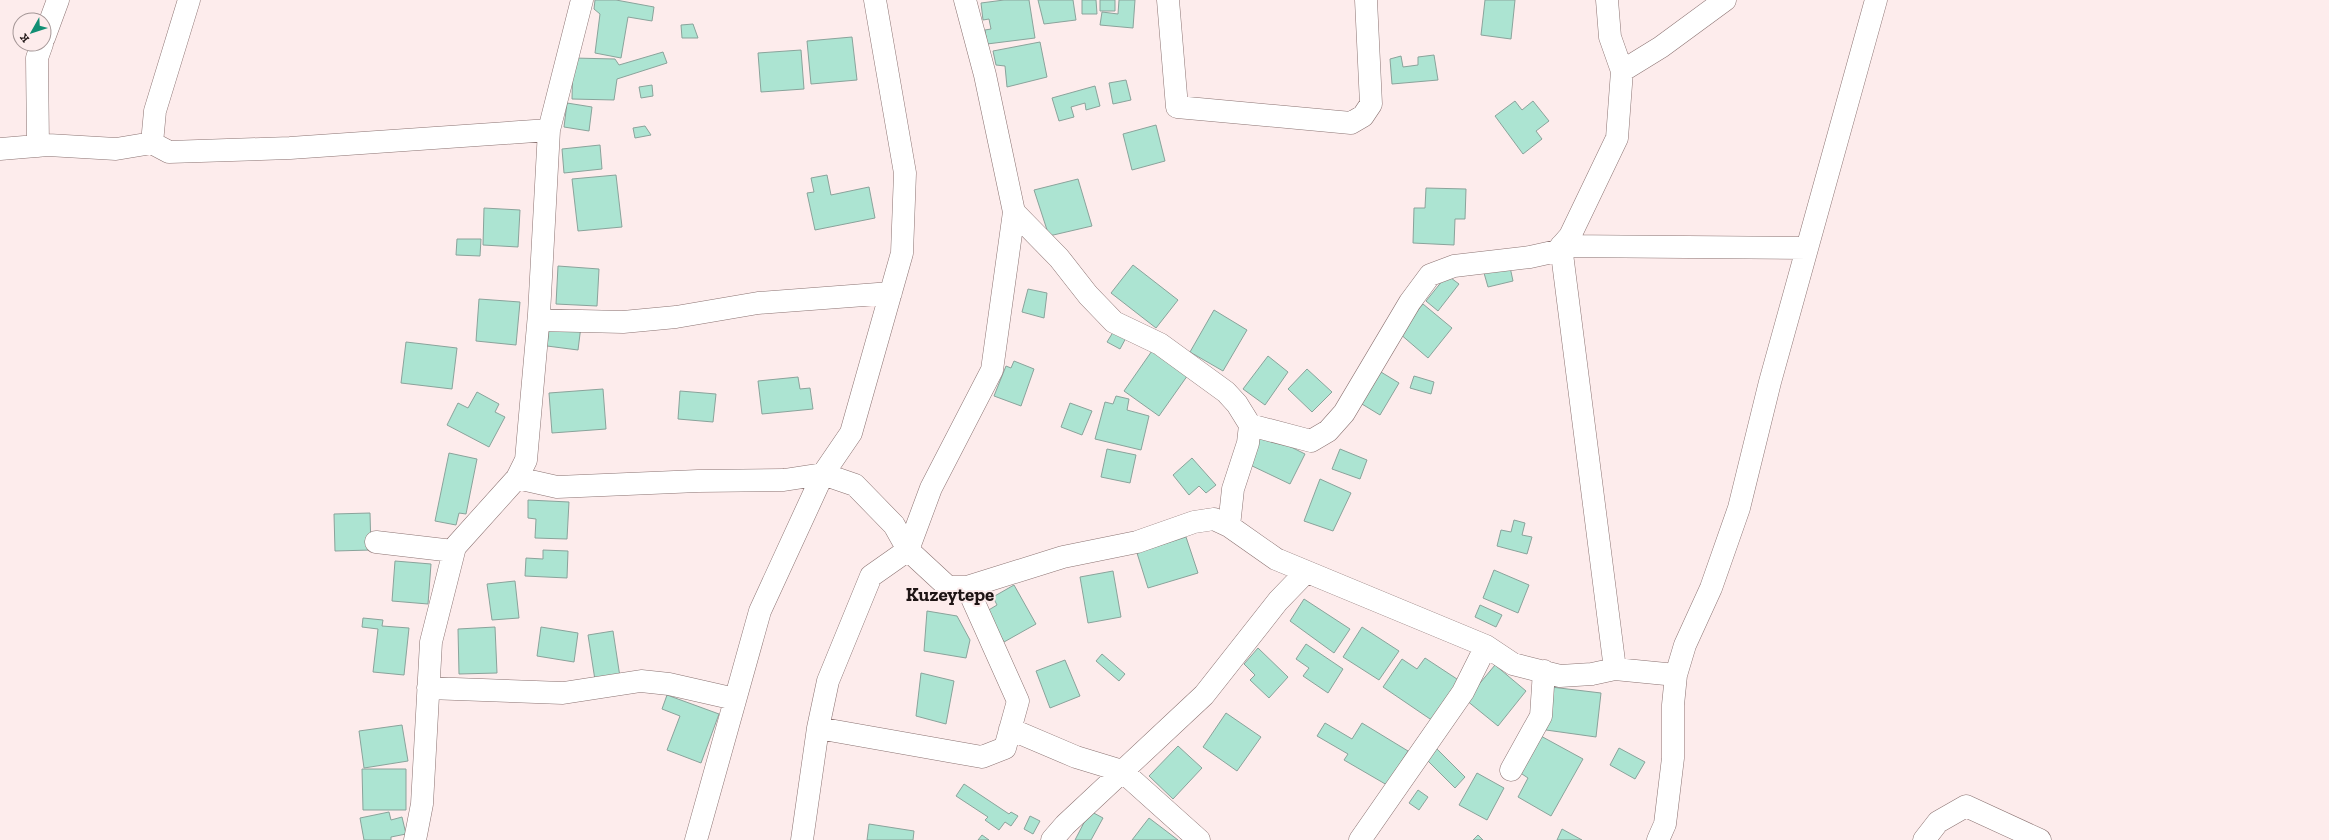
<svg xmlns="http://www.w3.org/2000/svg" width="2329" height="840" font-family="'Zilla Slab',serif">
<style>
.building{fill:#ace4d2;stroke:#8aa39b}
.lines{fill:none;stroke-linecap:round;stroke-linejoin:round}
.minor-casing{stroke:#8b7372;stroke-width:23}
.minor{stroke:#fff;stroke-width:22}
.labels{text-anchor:middle;dominant-baseline:central;stroke-width:4;stroke-linejoin:round;paint-order:stroke}
.district-label{font-size:19px;font-weight:bold;fill:#1f1515;stroke:#fdecec}
</style>
<rect width="100%" height="100%" fill="#fdecec"/>
<path class="building" d="M595,0H616L654,7L652,21L628,17L621,58L595,53L600,14L594,9Z
M1004,0H1029L1035,38L987,44L985,30L991,29L989,19L983,20L981,3Z
M1038,0H1073L1076,20L1044,24Z
M1082,0H1096L1097,14H1082Z
M1100,0H1115V11H1100Z
M1119,0H1135L1133,28L1100,25L1102,12L1118,14Z
M1485,0H1515L1511,39L1481,35Z
M693,24L698,38H682L681,25Z
M852,37L857,80L811,84L807,41Z
M1040,42L1047,77L1007,87L1005,66L996,65L993,51Z
M801,50L804,89L761,92L758,53Z
M663,52L667,63L617,79L614,100L572,99L573,58L615,59L619,65Z
M1434,55L1438,80L1392,84L1390,59L1401,56L1403,67L1418,65V57Z
M1126,80L1131,100L1113,104L1109,83Z
M652,85L653,96L641,98L639,87Z
M1095,86L1100,106L1086,110L1085,103L1071,107L1074,117L1059,121L1052,98Z
M1515,101L1522,110L1533,101L1549,121L1536,131L1542,139L1523,154L1495,116Z
M567,103L592,107L589,131L564,127Z
M1156,125L1165,161L1132,170L1123,134Z
M645,126L651,135L635,138L633,128Z
M600,145L602,169L564,173L562,149Z
M616,175L622,227L578,231L572,179Z
M827,175L831,195L869,187L875,218L815,230L807,193L814,192L811,178Z
M1078,179L1092,226L1049,236L1034,190Z
M1426,188L1466,189L1465,219H1455L1454,245L1413,243L1414,208H1425Z
M484,208L520,210L518,247L483,245Z
M457,239H481L480,256L456,255Z
M1133,265L1178,300L1156,328L1111,293Z
M558,266L599,269L597,306L556,304Z
M1510,267L1513,281L1488,287L1484,273Z
M1447,275L1459,284L1438,311L1426,301Z
M1028,289L1047,293L1044,318L1022,312Z
M479,299L520,302L516,345L476,341Z
M1423,304L1452,328L1428,358L1399,333Z
M1214,310L1247,330L1223,371L1190,352Z
M550,322L581,326L578,350L547,346Z
M1115,329L1127,336L1120,349L1107,342Z
M406,342L457,348L452,389L401,383Z
M1154,348L1190,372L1159,416L1124,391Z
M1268,356L1288,372L1265,405L1243,389Z
M1014,361L1034,369L1021,406L994,396L1006,366L1011,368Z
M1307,369L1332,392L1312,412L1288,389Z
M1376,369L1399,383L1380,415L1357,401Z
M1414,376L1434,382L1431,394L1410,388Z
M798,377L800,389L810,388L813,409L762,414L758,381Z
M603,389L606,429L552,433L549,393Z
M680,391L716,394L713,422L678,419Z
M477,392L499,404L495,412L505,417L489,447L447,425L458,403L468,408Z
M1116,396L1129,399L1127,410L1149,416L1141,450L1095,439L1105,402L1113,404Z
M1070,403L1092,411L1082,435L1061,427Z
M1263,433L1305,454L1290,484L1248,464Z
M1107,449L1136,455L1130,483L1101,477Z
M1340,449L1367,460L1360,479L1332,469Z
M449,453L477,459L466,514L459,513L456,525L435,521Z
M1192,458L1216,485L1206,493L1199,486L1189,495L1173,475Z
M1320,479L1351,493L1333,531L1304,521Z
M528,500L569,502L567,539L535,538L536,519L528,518Z
M370,513L371,550L335,551L334,514Z
M1514,520L1525,523L1522,535L1532,537L1527,554L1497,546L1501,530L1511,532Z
M1186,537L1198,573L1148,588L1137,553Z
M543,550L568,551L567,578L525,576L526,558L543,559Z
M395,561L431,564L428,604L392,601Z
M1494,570L1529,585L1518,613L1483,598Z
M1113,571L1121,617L1088,623L1080,577Z
M515,581L519,618L492,620L487,584Z
M1014,585L1036,624L1004,642L987,611L997,605L993,597Z
M1304,599L1350,629L1334,653L1290,621Z
M1480,605L1502,615L1496,627L1475,617Z
M927,611L957,616L970,640L966,658L924,651Z
M363,618L383,620L382,626L409,628L404,675L373,672L378,629L362,627Z
M495,627L497,673L459,674L458,629Z
M541,627L578,633L574,662L537,656Z
M1362,627L1399,651L1379,680L1343,657Z
M613,631L620,677L595,680L588,635Z
M1306,644L1343,669L1328,693L1303,676L1309,668L1296,659Z
M1258,648L1288,677L1269,698L1250,680L1255,675L1244,664Z
M1102,654L1125,674L1119,681L1096,661Z
M1425,658L1460,681L1433,721L1383,687L1402,659L1417,669Z
M1065,660L1080,696L1050,708L1036,671Z
M1495,665L1526,691L1498,726L1466,700Z
M921,673L954,681L946,724L916,716Z
M1551,687L1601,693L1596,737L1546,730Z
M667,695L719,714L701,763L667,750L680,716L662,709Z
M1226,713L1261,737L1237,771L1203,747Z
M1325,723L1352,739L1362,723L1408,751L1387,785L1344,760L1348,754L1317,736Z
M402,725L408,761L364,768L359,731Z
M1539,735L1583,759L1551,816L1518,797L1528,778L1519,772Z
M1178,746L1202,768L1173,799L1149,776Z
M1619,748L1645,762L1635,779L1610,765Z
M1437,749L1465,777L1455,788L1426,759Z
M362,769H406V810H363Z
M1477,773L1504,788L1487,820L1459,805Z
M964,784L1009,814L1011,812L1018,816L1011,826L1005,822L999,830L985,820L988,817L956,796Z
M1418,790L1428,797L1419,810L1409,803Z
M1090,811L1103,818L1091,840H1075Z
M389,812L391,820L402,817L406,834L391,837V840H364L360,818Z
M1030,816L1040,821L1033,834L1024,829Z
M1149,818L1178,840H1132Z
M869,824L914,831L913,840H867Z
M1562,829L1582,840H1557Z
M982,835L989,840H978Z
M1478,835L1483,840H1473Z"/>
<g class="lines">
<g class="minor-casing">
<path id="minor" d="M189,0L155,111L152,143L169,152L290,148L549,130
M1168,0L1177,107L1351,123L1363,116L1371,104L1366,0
M44,38L58,0
M1622,71L1661,47L1725,0
M38,146L37,58L42,44
M0,149L48,145L116,149L152,143
M1014,212L1059,258L1088,295L1114,322L1160,344L1226,392L1237,404L1250,425L1248,443L1233,489L1229,526
M539,320L623,322L676,317L758,303L891,293
M1250,425L1311,441L1328,431L1344,413L1410,302L1430,275L1454,266L1530,257L1557,251L1570,236L1617,138L1622,71L1610,37L1607,0
M517,478L557,487L698,481L784,480L823,474L855,485L894,525L908,550L948,587H967L1063,557L1137,542L1194,522L1214,519L1229,526L1276,559L1486,646L1513,664L1560,676L1592,674L1615,669L1676,675
M376,542L453,551
M1615,669L1561,246L1807,248
M428,688L563,693L641,681L669,684L735,699
M818,728L982,757L1005,748L1018,701L967,587
M1010,729L1076,757L1122,771L1199,840
M1511,770L1541,716L1544,671
M415,840L422,804L431,642L455,547L517,478L526,460L539,314L549,130L582,0
M696,840L760,611L823,474L851,433L902,253L905,173L875,0
M802,840L818,728L828,681L871,576L908,550L931,488L992,370L1014,212L985,75L965,0
M1052,840L1065,825L1204,695L1278,601L1306,572
M1360,840L1463,692L1486,646
M1658,840L1665,824L1673,758V705L1676,675L1685,645L1711,588L1739,508L1770,382L1876,0
M1924,840L1938,822L1966,806L2040,840"/>
</g>
<use href="#minor" class="minor"/>
</g>
<g class="labels">
<g class="district-label">
<text x="950" y="594">Kuzeytepe</text>
</g>
</g>
<g transform="translate(32 32) rotate(231)"><circle r="19" fill="#fdecec" stroke="#a49696"/>
<path d="M0-3L7 15L0 10L-7 15Z" fill="#128f74"/>
<text y="-6" font-size="11" font-weight="bold" text-anchor="middle" fill="#1f1515">K</text>
</g>
</svg>
